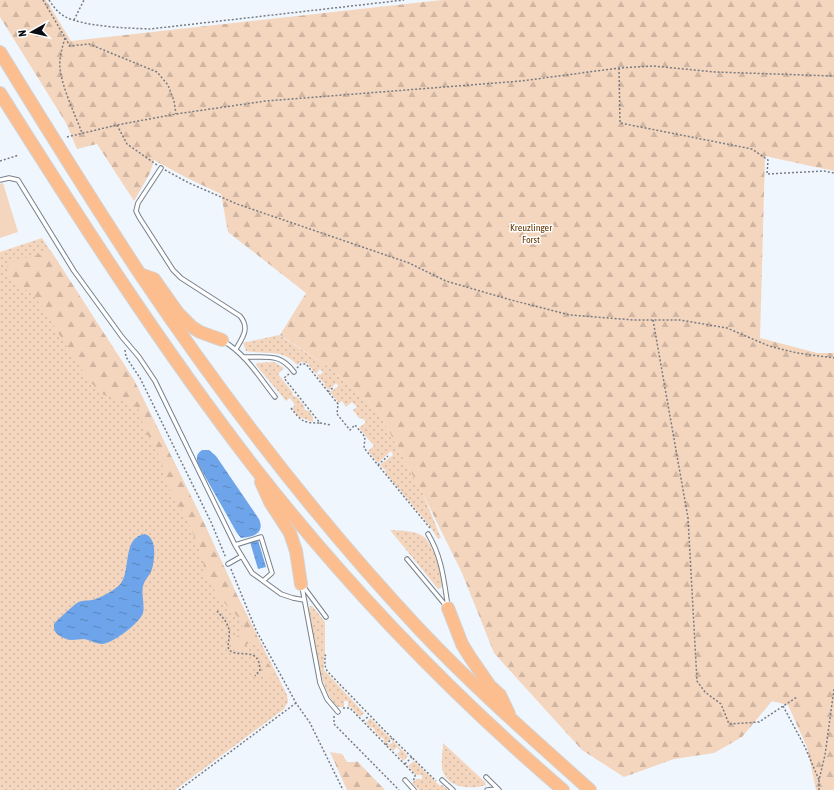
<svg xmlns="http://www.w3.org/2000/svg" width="834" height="790" font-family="'Asap Condensed',sans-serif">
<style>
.grass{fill:url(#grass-dots)}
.forest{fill:url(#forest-firs)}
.pitch{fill:#f4d5be}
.water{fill:url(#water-ripples)}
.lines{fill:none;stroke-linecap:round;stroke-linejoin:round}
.lane-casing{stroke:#78808b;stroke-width:5.5}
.highway-casing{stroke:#d3d3d4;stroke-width:14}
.path{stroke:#787c82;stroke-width:1.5;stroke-dasharray:2 2;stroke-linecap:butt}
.lane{stroke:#fff;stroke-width:3.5}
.highway{stroke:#fcbe8e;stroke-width:12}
.labels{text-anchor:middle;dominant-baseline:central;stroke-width:3;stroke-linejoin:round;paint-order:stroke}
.park-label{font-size:10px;fill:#653603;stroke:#fff}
</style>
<defs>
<pattern id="grass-dots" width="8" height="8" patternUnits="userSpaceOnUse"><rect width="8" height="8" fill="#f4d5be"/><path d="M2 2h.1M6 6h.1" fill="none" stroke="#d0b6a2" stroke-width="1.8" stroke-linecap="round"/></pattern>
<pattern id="forest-firs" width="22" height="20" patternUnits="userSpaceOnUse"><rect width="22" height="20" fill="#f4d5be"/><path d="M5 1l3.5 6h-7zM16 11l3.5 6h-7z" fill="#d0b6a2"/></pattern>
<pattern id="water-ripples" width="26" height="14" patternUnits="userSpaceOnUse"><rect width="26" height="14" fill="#6ea5ea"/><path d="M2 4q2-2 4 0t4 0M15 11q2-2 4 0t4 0" fill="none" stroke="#5985bc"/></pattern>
</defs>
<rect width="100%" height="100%" fill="#f0f6fd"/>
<path class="grass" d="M42,238L134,380L204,523L236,593L287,695L288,702L284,709L175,790H0V252Z
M279,335L329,367L378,411L423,494L441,538L438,539L429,525L385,472L386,471L380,465L393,455L391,451L378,463L368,451L374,446L359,428L366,422L362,418L360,419L353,410L357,407L352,402L346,407L342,401L339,403L330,392L339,386L336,383L329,390L324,385L325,384L317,376L319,374L320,375L323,372L320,369L316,374L307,363L301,362L297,365C283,348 265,355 246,351L243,343Z
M274,362L284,368L278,374L293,393L292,394L295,397L296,396L305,407L304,408L306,411L308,410L313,417V422L299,417L292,408L295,405L290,398L286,401L256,365L257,363Z
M390,530C400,531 416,530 424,537C433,544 444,577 441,588L438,589L434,584Z
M310,606H312L325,622V655H324V670L364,713L360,717L351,707H348V701H344V707H338C323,692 321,673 317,652C314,638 311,624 309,609Z
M370,718L391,739L386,744L383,741L384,739L382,737L381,738L374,731L375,730L372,727L371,728L366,723Z
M392,740L408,756L403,761L397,754L400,751L397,747L393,751L388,745L392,743Z
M443,743L485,782L486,785C469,790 446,788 442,768C441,760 443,751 443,743Z
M414,761L440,786L442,785L448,790H419L412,783L416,779H422V775H416L408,766Z"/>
<path class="forest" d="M0,0H46L71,41L442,0H834V171L765,156L760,338L817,353H834V790H816L807,747L788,705L772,701L742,737L714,753L674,759L624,777L582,750L494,653L462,573L423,494L378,411L329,367L280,335L306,293L228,232L221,194L185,177L154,160L150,173L134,201L97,144L77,149L66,123L0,17Z
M51,251L134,380L204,523L236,593L261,644L251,642L244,646L242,652L231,649L232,639L238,636L242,632V627L240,619L218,596L205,575L203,560L199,547L186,518L167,485L162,465L155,445L144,430L140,412L135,406L127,402L104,395L89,381L34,295L12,281L7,273V267L11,262Z
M264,658L275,672L267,682L261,664Z
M330,752L342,754L347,762H355L357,761L385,790H347Z"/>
<path class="pitch" d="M3,183L18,232L0,238V184Z"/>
<path class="water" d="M202,450H209L216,456L259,519C265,533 254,537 241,538L237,533L198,464C196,458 196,454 202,450Z
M145,534C157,538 155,558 152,569C150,575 145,579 143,586C141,594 145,604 143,613C140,623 112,644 102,644C96,644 90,640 84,639C78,639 72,641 66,639C58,635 53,633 54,624C57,620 74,605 77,603C81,600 87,601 92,600C99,599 117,589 121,583C131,570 122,537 145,534Z
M258,540L266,567L258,569L250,542Z"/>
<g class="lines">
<g class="lane-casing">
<path id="lane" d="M161,168L138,203L136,211L139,217L173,270L181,278L240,316C250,328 243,337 236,349
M0,180L9,178L18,180L74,271L122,337L139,357L155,381L235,545L252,573L281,594L293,598L304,600
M223,341C245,353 260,378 275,397
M243,357C266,358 279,352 294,372
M428,534C442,557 444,581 448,607
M235,545L261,537L272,573L263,581
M407,559L447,607
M228,564L242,556
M303,586L326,617
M302,587L320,683L327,699L338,712
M486,777L499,790
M405,780L414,790
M442,780L453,790
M487,790L497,789"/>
</g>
<g class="highway-casing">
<path id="highway" d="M0,52C46,127 92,201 140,274C224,399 317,520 420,630C474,687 532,738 590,790
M0,93C80,220 162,348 254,467C346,585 450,693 563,790
M140,274L154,279L178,313L192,327L200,332L222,340
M261,482L270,502L290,533L296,551L301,584
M448,608L462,644L470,657L490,686L500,695L509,714"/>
</g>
<path class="path" d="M43,0L70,46L89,44L157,72L168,85L174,101L176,114
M49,0C53,6 57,12 64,16C83,27 128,28 150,29L404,0
M74,20L84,0
M65,38C62,48 59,58 60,68C62,88 75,114 82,133
M619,68L620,123L752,149L768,160L767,174L824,171L834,173
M117,125L127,144L157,165
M67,137L117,125L176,114L266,101L521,81L619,68L653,66L715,72L834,76
M0,161L19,155
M165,170L189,183L237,204L409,263L446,281L511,300L570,315L634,320H680L727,328L769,346L797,353L834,358
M653,320L688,518L697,681L705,692L721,704L729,724L759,722L797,697
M125,350L126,357L140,378L211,522L226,558
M297,368L301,364H306L338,404L337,414L350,430L355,425L365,437L364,448L430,528
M289,374L284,378L320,423L331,425
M328,392L334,387
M291,408C301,421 303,423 320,423
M378,465L388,456
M231,569L256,630L296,703L310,723L343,790
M217,611C224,619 231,626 229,637C229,642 227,645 229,650C240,659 259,645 260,670L255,676
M326,656L325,655C325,662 324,667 328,672L383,729L436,781
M783,706L805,747L819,780
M343,708H350L415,775V778L413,780
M334,716V724L399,790
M363,721L369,716
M386,745L392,738
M405,764L412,757
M179,790L296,703
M819,790V780L825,755L834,689"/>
<use href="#lane" class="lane"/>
<use href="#highway" class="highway"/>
</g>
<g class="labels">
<g class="park-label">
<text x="531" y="227">Kreuzlinger<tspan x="531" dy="12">Forst</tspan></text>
</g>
</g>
<g transform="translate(32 32) rotate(262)" stroke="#ffffff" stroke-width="3" paint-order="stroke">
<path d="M0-3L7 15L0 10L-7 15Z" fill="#090c10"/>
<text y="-6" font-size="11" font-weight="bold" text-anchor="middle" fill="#090c10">N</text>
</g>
</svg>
